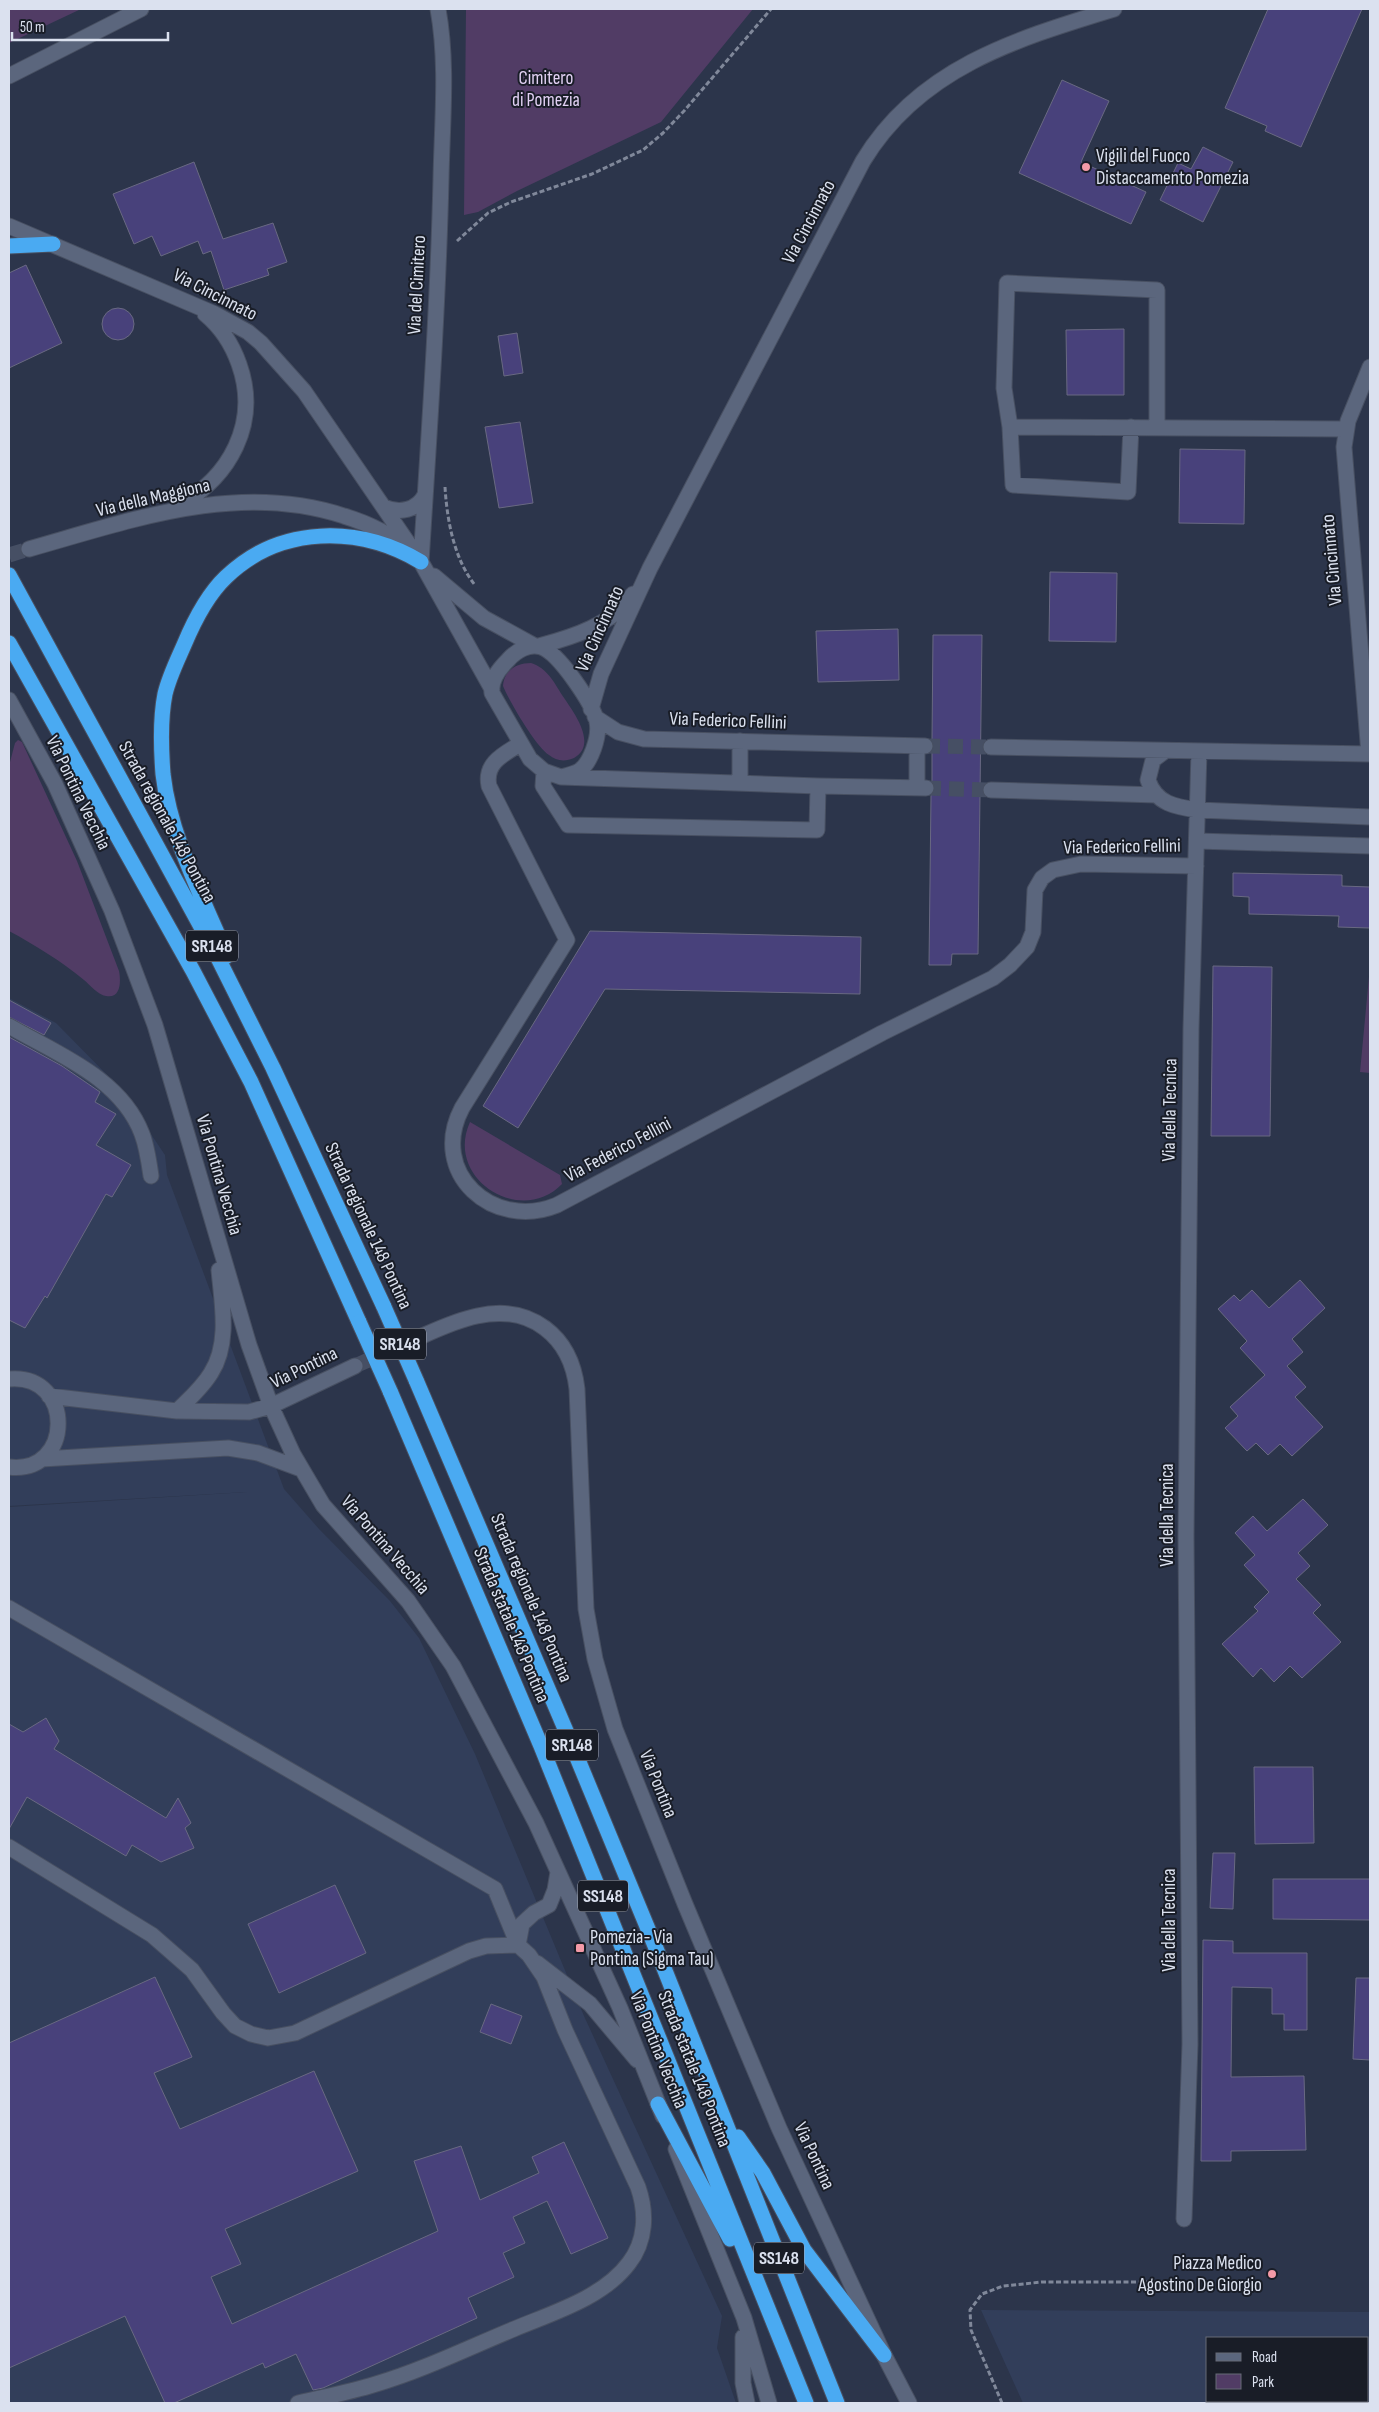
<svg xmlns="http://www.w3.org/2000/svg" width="1379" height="2412" font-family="'Sofia Sans Condensed',sans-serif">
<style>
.built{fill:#323e5a;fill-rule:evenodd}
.green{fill:#513c65}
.building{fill:#48417b;stroke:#696982}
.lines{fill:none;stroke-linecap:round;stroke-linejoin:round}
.minor-tunnel{stroke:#464f64;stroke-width:15;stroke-dasharray:15 8;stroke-linecap:butt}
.minor-casing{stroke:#485062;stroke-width:17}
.highway-casing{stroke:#485062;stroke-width:17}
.path{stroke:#80889a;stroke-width:3;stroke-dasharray:5 2.5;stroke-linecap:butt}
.minor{stroke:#5b667d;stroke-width:15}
.highway{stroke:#4aaaf2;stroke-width:15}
.highway-bridge-casing{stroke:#485062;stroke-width:17;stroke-linecap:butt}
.highway-bridge{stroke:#4aaaf2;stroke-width:15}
.poi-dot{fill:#f49aa7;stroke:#191d27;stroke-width:2}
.labels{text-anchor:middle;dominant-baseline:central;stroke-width:4;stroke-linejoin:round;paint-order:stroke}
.shield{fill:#191d27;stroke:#a1a6b3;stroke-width:1}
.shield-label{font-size:18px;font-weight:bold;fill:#dbe1ef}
.park-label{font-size:19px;fill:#e1d0f3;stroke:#191d27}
.poi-label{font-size:19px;fill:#dbe1ef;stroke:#191d27;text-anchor:start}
.street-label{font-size:19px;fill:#dbe1ef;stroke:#191d27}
</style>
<rect width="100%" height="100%" fill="#2c354b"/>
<path class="built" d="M9,998L56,1023L120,1088L165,1155L167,1175L284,1489L319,1529L390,1601L419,1638L475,1754L584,2016L722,2316L717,2348L736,2403H9V1507L247,1492L9,1506Z
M981,2310L1370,2312V2403H1023ZM1208,2338H1368V2401H1208Z"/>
<path class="green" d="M9,9H81L9,43Z
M466,9H753L661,122L517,191L478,212L464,215Z
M531,663C547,668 554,682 562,695C572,710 599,744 574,758C565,762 556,761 549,755C536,747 509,701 503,686C504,670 517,663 531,663Z
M18,740L22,742L77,861L119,971C121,981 121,999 106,996C98,995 90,985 84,980C61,961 35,945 9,931V766L15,743Z
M1370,966V1073L1360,1072Z
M470,1122L560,1175L562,1184C521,1227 444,1179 470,1122Z"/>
<path class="building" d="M1268,9H1362L1301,147L1265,131L1267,126L1225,108Z
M1062,80L1109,101L1081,162L1146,192L1131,224L1019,173Z
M1203,147L1233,162L1203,222L1160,200L1178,163L1191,169Z
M194,162L223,239L273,223L287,262L267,269L269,275L224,290L211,251L203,254L198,241L161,256L152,236L134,244L113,194Z
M26,265L62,343L9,368V273Z
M102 324a16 16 0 1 1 32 0a16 16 0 1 1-32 0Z
M1124,329V395H1067L1066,330Z
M517,333L523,373L504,376L498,336Z
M520,422L533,503L499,508L485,427Z
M1180,449L1245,450L1244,524L1179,523Z
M1050,572L1117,573L1116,642L1049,641Z
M898,629L899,680L818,682L816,631Z
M933,635H982L978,954H952L951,965H929L931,796L935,788L932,781V752L934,746L932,740Z
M1233,873L1342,875V886L1370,887V928L1338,927L1339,916L1249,914V897L1233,896Z
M590,931L861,937L860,994L605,989L518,1128L483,1106Z
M1213,966L1272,967L1270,1136H1211Z
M9,1000L51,1023L44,1035L9,1017Z
M9,1037L62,1066L100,1092L95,1102L116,1114L96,1145L131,1165L112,1197L106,1194L47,1298L45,1296L25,1328L9,1320Z
M1300,1280L1325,1308L1292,1339L1303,1352L1287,1366L1306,1387L1295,1397L1323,1427L1292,1456L1280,1444L1268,1455L1256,1443L1247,1451L1225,1428L1238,1416L1230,1407L1265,1375L1240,1348L1247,1341L1218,1309L1234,1295L1240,1301L1252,1290L1269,1308Z
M1303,1499L1328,1525L1298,1553L1310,1566L1296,1579L1321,1605L1313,1613L1341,1642L1302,1678L1290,1666L1274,1682L1261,1668L1253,1677L1222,1644L1258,1611L1254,1607L1269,1592L1244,1565L1255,1555L1235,1533L1253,1516L1267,1531Z
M46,1718L59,1741L54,1749L166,1818L178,1798L191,1823L185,1828L194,1848L161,1862L132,1845L126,1856L27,1797L9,1829V1724L23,1732Z
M1254,1767H1313L1314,1843L1255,1844Z
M1213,1853H1235L1233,1909L1210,1908Z
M1273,1879H1370V1920L1273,1919Z
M335,1885L366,1953L279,1993L248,1924Z
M1203,1940L1233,1941V1953H1307V2030H1284V2014H1272V1988L1232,1987L1231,2077L1304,2076L1306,2150L1231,2151V2161H1201Z
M155,1977L192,2057L154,2073L180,2129L314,2071L358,2171L225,2229L241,2264L211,2277L232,2324L438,2231L414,2161L461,2146L480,2200L539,2173L532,2157L564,2142L608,2238L571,2254L547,2201L513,2217L525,2243L503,2253L514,2277L468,2298L477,2318L323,2388L313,2390L296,2354L265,2368L263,2363L174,2403H165L125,2316L9,2368V2043Z
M1356,1978H1370V2060L1353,2059Z
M491,2004L522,2016L511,2044L480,2032Z"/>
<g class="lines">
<path class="minor-tunnel" d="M9,555L29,549
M925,746L991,747
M926,788L991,790
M355,1366L420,1337"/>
<g class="minor-casing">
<path id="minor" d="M9,76L141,9
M9,226L215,314L248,332L261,343L304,391L421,562L492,689
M1010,427L1013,485L1128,492L1131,427
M1157,427V290L1007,283L1004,388L1010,427L1346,429
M177,506C230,478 260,423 239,364C232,344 222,328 205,314
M384,507C400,514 417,510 425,495
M29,549C132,520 238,481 344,516C367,523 389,533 407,549
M421,562C429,435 438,307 441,179C442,123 448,64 438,9
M434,576L484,618L535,646
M539,646C573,637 612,625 633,594
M9,700L55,784L112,911L155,1025L249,1345L271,1406L293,1454L323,1505L408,1601L453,1666L536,1823L620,2008L663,2116
M591,709L601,674L650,568L863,161C919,68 1016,39 1114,9
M595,717L618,732L644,739L925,746
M740,741V782
M520,744C504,754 484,763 489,786L567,940L462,1108C428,1173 493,1231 557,1205L882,1033L993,978L1010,965L1027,947L1033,932L1035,890L1042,878L1053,870L1081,864L1196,866
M917,746V788
M991,747L1370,754
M1165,751L1153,760L1148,780C1156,804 1176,807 1198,810L1370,817
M1369,754L1344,447L1348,421L1370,367
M544,771L543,786L568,825L817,830L818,786
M561,777C568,775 574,774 579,771C591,763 600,736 597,722C593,704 559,653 541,647C529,643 516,651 508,660C499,669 490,680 492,693L530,759L544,771L561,777L818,786L926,788
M991,790L1157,795
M1197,841L1370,846
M9,1026C57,1054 121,1078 142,1134C147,1147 149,1162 151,1176
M420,1337C438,1329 457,1320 477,1316C531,1304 571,1336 577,1389L586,1609L595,1659L615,1729L685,1904L779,2128L884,2355L909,2403
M9,1379C75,1373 74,1475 9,1467
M49,1396L177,1411L249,1412L271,1406L355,1366
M177,1411C189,1399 202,1388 211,1373C230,1344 222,1303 219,1270
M42,1459L228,1448L258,1453L301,1469
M9,1608L495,1889L518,1945L529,1955L544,1977L565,2030L638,2187C647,2213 646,2241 629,2263C603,2298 552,2313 514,2329C468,2348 423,2370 376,2384C351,2392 324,2397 298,2403
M9,1847L152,1935L192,1970L223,2013L235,2026L251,2034L268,2038L295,2033L469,1951L486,1946L518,1945
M518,1945L522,1924L534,1913L549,1905L555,1890L558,1872
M537,1963L590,2004L637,2060
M676,2149L744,2318L769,2403
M1184,2219L1190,2044L1186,1536L1191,1029L1199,751
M743,2337V2383L747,2403"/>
</g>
<g class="highway-casing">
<path id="highway" d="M9,246L53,244
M9,575L218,958L273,1068L384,1307
M9,643L193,971L251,1082L359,1322
M227,956C203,898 170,837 163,774C161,748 160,719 165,694C169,677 177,661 184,645C194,621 207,595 226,577C280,525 359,525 421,562
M416,1380L569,1738L660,1958L837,2403
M390,1391L541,1746L806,2403
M658,2104L730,2239
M738,2137L763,2173L804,2250L884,2355"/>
</g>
<path class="path" d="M457,241L488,213L511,202L592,174L643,150L663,133L684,111L771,9
M445,487C447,520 454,559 475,585
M1002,2403L971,2330L970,2310L982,2294L1003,2286L1042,2282H1184"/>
<use href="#minor" class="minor"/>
<use href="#highway" class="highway"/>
<g class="highway-bridge-casing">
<path id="highway-bridge" d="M384,1307L416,1380
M359,1322L390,1391"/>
</g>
<use href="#highway-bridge" class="highway-bridge"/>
</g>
<g class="poi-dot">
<circle cx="1086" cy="167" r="5"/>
<rect x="575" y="1943" width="10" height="10" rx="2.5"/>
<circle cx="1272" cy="2274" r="5"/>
</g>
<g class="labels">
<g class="shield">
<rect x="186" y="930.5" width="52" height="31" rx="4"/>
<rect x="374" y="1328.5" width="52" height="31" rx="4"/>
<rect x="546" y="1729.5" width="52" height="31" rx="4"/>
<rect x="578" y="1880.5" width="50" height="31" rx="4"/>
<rect x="754" y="2242.5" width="50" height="31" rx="4"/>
</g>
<g class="shield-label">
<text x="212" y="946">SR148</text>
<text x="400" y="1344">SR148</text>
<text x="572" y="1745">SR148</text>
<text x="603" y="1896">SS148</text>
<text x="779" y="2258">SS148</text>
</g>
<g class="park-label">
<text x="546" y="78">Cimitero<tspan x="546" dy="22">di Pomezia</tspan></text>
</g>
<g class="poi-label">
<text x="1096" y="156">Vigili del Fuoco<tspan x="1096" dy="22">Distaccamento Pomezia</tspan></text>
<text x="590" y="1937">Pomezia- Via<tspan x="590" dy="22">Pontina (Sigma Tau)</tspan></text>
<text x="1262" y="2263" text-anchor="end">Piazza Medico<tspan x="1262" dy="22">Agostino De Giorgio</tspan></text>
</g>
<g class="street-label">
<text transform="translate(809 222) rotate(-62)">Via Cincinnato</text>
<text transform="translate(417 285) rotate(-87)">Via del Cimitero</text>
<text transform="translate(215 295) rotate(27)">Via Cincinnato</text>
<text transform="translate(153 498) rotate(-13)">Via della Maggiona</text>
<text transform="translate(1332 560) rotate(-95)">Via Cincinnato</text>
<text transform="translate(600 629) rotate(-66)">Via Cincinnato</text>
<text transform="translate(728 721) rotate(2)">Via Federico Fellini</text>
<text transform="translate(78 793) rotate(64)">Via Pontina Vecchia</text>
<text transform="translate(167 822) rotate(61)">Strada regionale 148 Pontina</text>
<text transform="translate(1122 847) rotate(-1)">Via Federico Fellini</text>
<text transform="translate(1170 1110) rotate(-89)">Via della Tecnica</text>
<text transform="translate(618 1150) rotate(-28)">Via Federico Fellini</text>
<text transform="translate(219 1175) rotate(74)">Via Pontina Vecchia</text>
<text transform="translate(368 1226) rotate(65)">Strada regionale 148 Pontina</text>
<text transform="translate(304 1368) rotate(-26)">Via Pontina</text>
<text transform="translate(1167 1515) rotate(-90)">Via della Tecnica</text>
<text transform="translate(385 1545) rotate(49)">Via Pontina Vecchia</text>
<text transform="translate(531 1598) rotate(67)">Strada regionale 148 Pontina</text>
<text transform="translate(511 1625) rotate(67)">Strada statale 148 Pontina</text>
<text transform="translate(658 1784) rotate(68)">Via Pontina</text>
<text transform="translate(1169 1920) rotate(-90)">Via della Tecnica</text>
<text transform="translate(658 2050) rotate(68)">Via Pontina Vecchia</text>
<text transform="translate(694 2069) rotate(68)">Strada statale 148 Pontina</text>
<text transform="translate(814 2156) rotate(65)">Via Pontina</text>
</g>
</g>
<rect width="1379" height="2412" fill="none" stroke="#dbe1ef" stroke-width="20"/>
<rect x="1206" y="2337" width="162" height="65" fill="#191d27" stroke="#676b77"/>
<rect x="1216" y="2353" width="25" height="8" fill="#5b667d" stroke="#676b77"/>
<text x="1252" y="2362" font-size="15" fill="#dbe1ef">Road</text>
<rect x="1216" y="2374" width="25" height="15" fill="#513c65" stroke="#676b77"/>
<text x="1252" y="2387" font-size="15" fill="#dbe1ef">Park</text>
<path d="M12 32v8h156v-8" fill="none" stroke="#dbe1ef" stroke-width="2.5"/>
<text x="20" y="32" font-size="15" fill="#dbe1ef" stroke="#191d27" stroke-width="4" paint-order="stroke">50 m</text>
</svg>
